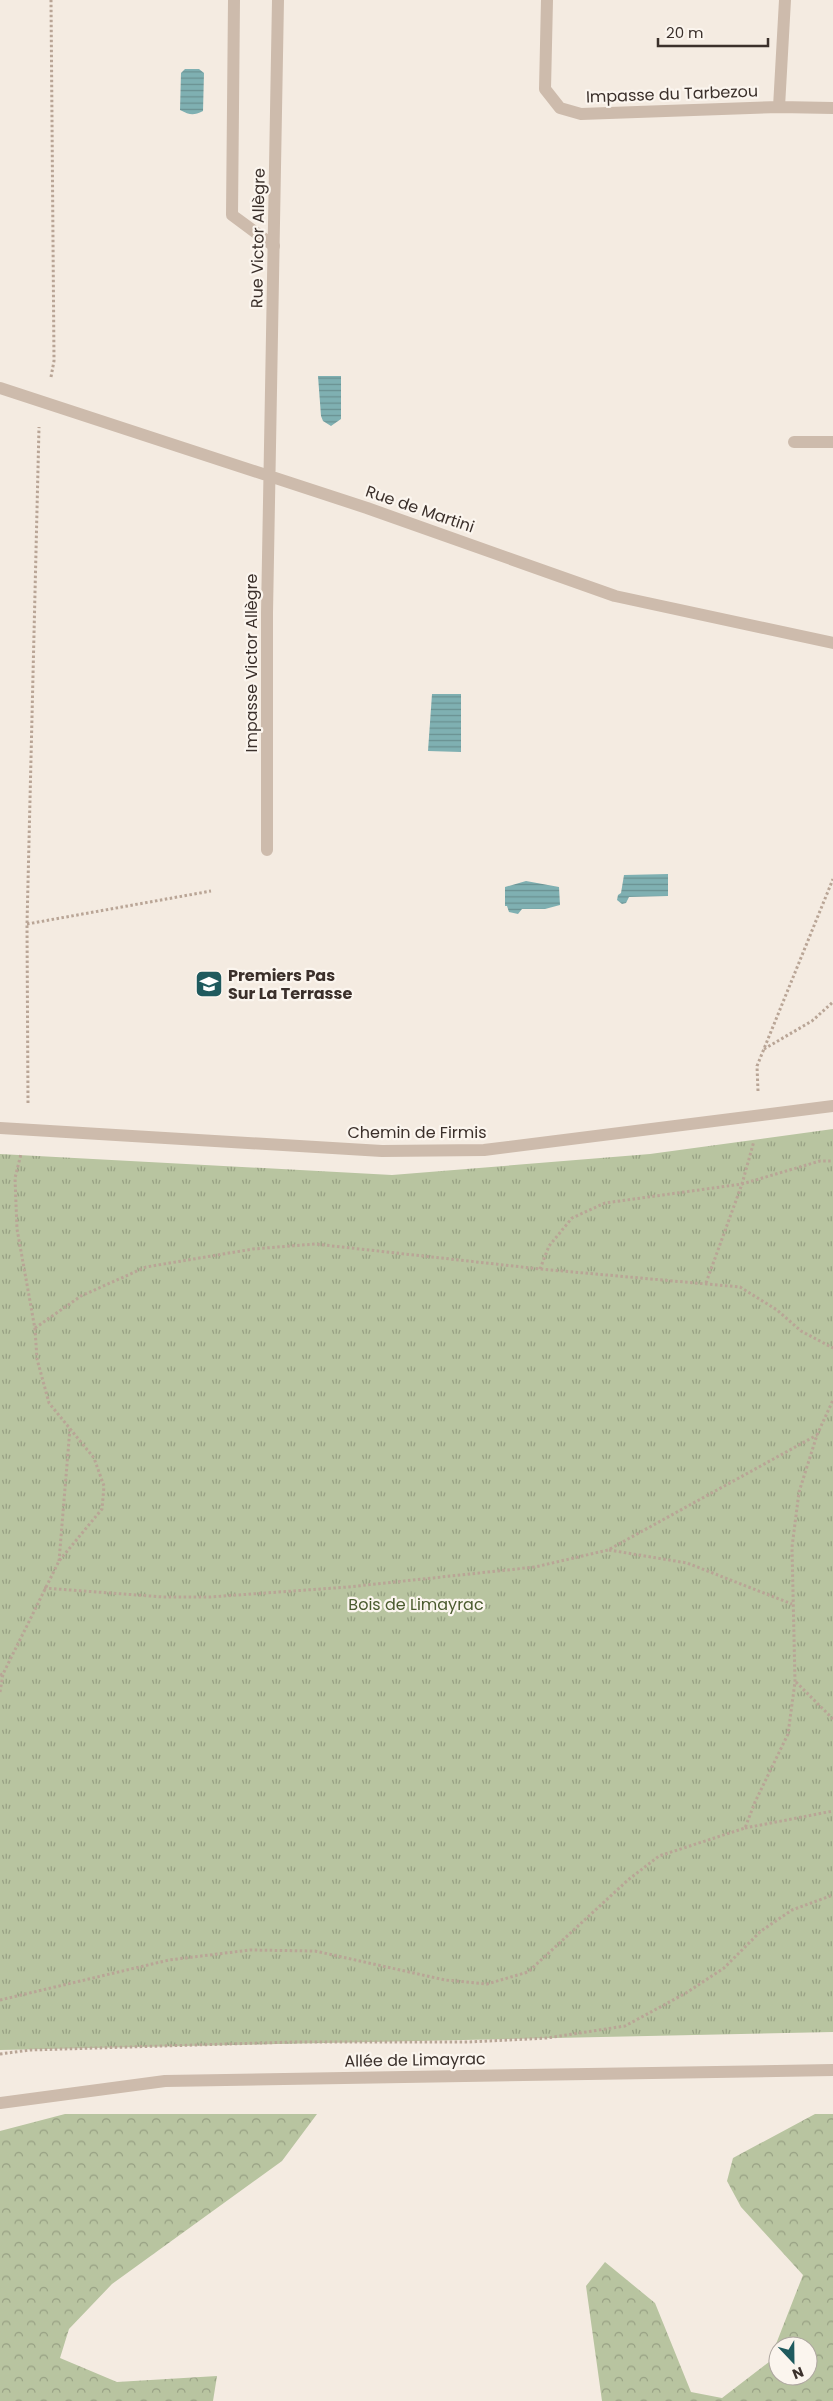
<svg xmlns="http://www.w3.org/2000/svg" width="833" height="2401" font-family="Poppins,sans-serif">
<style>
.forest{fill:url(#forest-crowns);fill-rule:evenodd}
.park{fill:url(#park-tufts)}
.water{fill:url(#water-rules)}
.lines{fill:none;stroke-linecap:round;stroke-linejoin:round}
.path{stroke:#b9a596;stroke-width:3;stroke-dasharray:2.5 2.5;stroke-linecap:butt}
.lane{stroke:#cdbbac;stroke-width:12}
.street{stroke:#cdbbac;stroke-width:12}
.labels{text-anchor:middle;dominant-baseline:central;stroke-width:4.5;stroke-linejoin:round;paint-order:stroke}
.street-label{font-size:16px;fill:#3b302b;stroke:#fbf5ee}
.poi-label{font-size:16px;font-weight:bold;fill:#3b302b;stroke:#fbf5ee;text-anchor:start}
.park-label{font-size:16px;fill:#4a5a2e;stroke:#fbf5ee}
</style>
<defs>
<pattern id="forest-crowns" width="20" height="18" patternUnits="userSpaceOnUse" patternTransform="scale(1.25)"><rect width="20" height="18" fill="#b8c4a0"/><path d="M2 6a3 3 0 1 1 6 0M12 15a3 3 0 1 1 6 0" fill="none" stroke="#97a083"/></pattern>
<pattern id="park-tufts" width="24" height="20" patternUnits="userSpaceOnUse" patternTransform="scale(1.25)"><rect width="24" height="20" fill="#b8c4a0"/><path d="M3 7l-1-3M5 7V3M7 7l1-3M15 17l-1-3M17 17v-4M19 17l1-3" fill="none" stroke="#97a083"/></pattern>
<pattern id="water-rules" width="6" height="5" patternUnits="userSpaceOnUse" patternTransform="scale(1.25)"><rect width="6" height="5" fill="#7fb0b2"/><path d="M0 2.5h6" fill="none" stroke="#699091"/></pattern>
</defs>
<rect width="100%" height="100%" fill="#f4ebe1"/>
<path class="forest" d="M65,2114H317L282,2161L112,2284L69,2329L60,2358L117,2382L217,2376L213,2401H0V2131Z
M815,2114H833V2401H602L586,2286L605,2262L655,2303L691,2392L722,2398L769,2362L803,2275L741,2207L727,2181L733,2158ZM778,2346H808V2376H778Z"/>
<path class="park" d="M833,1129V2032L0,2050V1154L392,1175L650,1154Z"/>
<path class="water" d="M199,69L204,73L203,111C193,116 190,115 180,110L181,73L185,69Z
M318,376H341V419L331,426L323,421L321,416Z
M432,694H461V752L428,751Z
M668,874V896L629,897L626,903L622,904L617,900L618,895L621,893L624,875Z
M526,881L559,887L560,905L545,909H522L518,914L509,912L507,906H505V887Z"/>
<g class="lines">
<path class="path" d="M51,377L54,361L51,0
M27,924L211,891
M764,1049L812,1021L833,1002
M758,1091L757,1066L833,879
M28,1103L27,924L39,427
M540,1269L549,1246L572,1218L605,1203L742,1184L820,1161H833
M706,1283L742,1184L754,1141
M35,1328L81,1296L146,1267L253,1249L315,1244L540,1269L740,1287L777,1310L801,1331L833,1348
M609,1550L687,1563L792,1604
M59,1561L70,1428
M44,1588L163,1597H210L348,1587L535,1567L608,1550L817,1435
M0,1675L3,1674L59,1561L102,1509L104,1486L94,1458L49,1403L37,1359L35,1329L17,1229L15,1178L21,1154
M796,1682L833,1719
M0,1692L3,1674
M745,1828L833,1811
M0,2000L169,1960L250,1950L315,1951L445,1980L487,1984L528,1972L628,1880L659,1856L745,1828L755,1802L788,1734L795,1682L792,1547L799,1492L817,1435L833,1400
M0,2054L30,2050L294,2042H468L547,2038L625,2026L686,1993L724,1968L761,1931L792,1910L833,1895"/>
<path class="lane" d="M234,0L232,215L274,246"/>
<path class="street" d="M547,0L545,89L560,108L581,114L779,107L833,108
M779,107L785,0
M0,388L367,508L615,596L833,643
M794,442H833
M267,850V613L278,0
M0,1128L382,1151L484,1150L833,1106
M0,2103L165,2081L833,2070"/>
</g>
<defs>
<g id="school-square" transform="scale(1.4375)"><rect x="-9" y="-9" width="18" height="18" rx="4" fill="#1f5a5e" stroke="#fbf5ee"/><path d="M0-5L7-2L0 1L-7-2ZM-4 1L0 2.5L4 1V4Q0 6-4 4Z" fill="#fff"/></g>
</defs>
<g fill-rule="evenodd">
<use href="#school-square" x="209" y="984"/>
</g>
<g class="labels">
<g class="street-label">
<text transform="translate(672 94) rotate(-2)">Impasse du Tarbezou</text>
<text transform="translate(258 238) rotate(-89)">Rue Victor Allègre</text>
<text transform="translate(420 509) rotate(19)">Rue de Martini</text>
<text transform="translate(251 663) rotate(-90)">Impasse Victor Allègre</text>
<text x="417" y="1132">Chemin de Firmis</text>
<text transform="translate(415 2060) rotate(-1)">Allée de Limayrac</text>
</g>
<g class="poi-label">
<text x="228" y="975">Premiers Pas<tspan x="228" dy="18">Sur La Terrasse</tspan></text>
</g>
<g class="park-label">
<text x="416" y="1604">Bois de Limayrac</text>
</g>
</g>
<g transform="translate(793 2361) rotate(158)"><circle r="24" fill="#fbf5ee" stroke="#aea6a0"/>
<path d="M0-4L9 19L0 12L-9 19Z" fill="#1f5a5e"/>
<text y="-8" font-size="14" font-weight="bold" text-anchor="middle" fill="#3b302b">N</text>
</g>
<path d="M658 38v8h110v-8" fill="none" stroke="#3b302b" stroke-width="2.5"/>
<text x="666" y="38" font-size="15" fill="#3b302b" stroke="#fbf5ee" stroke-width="4" paint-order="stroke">20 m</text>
</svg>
